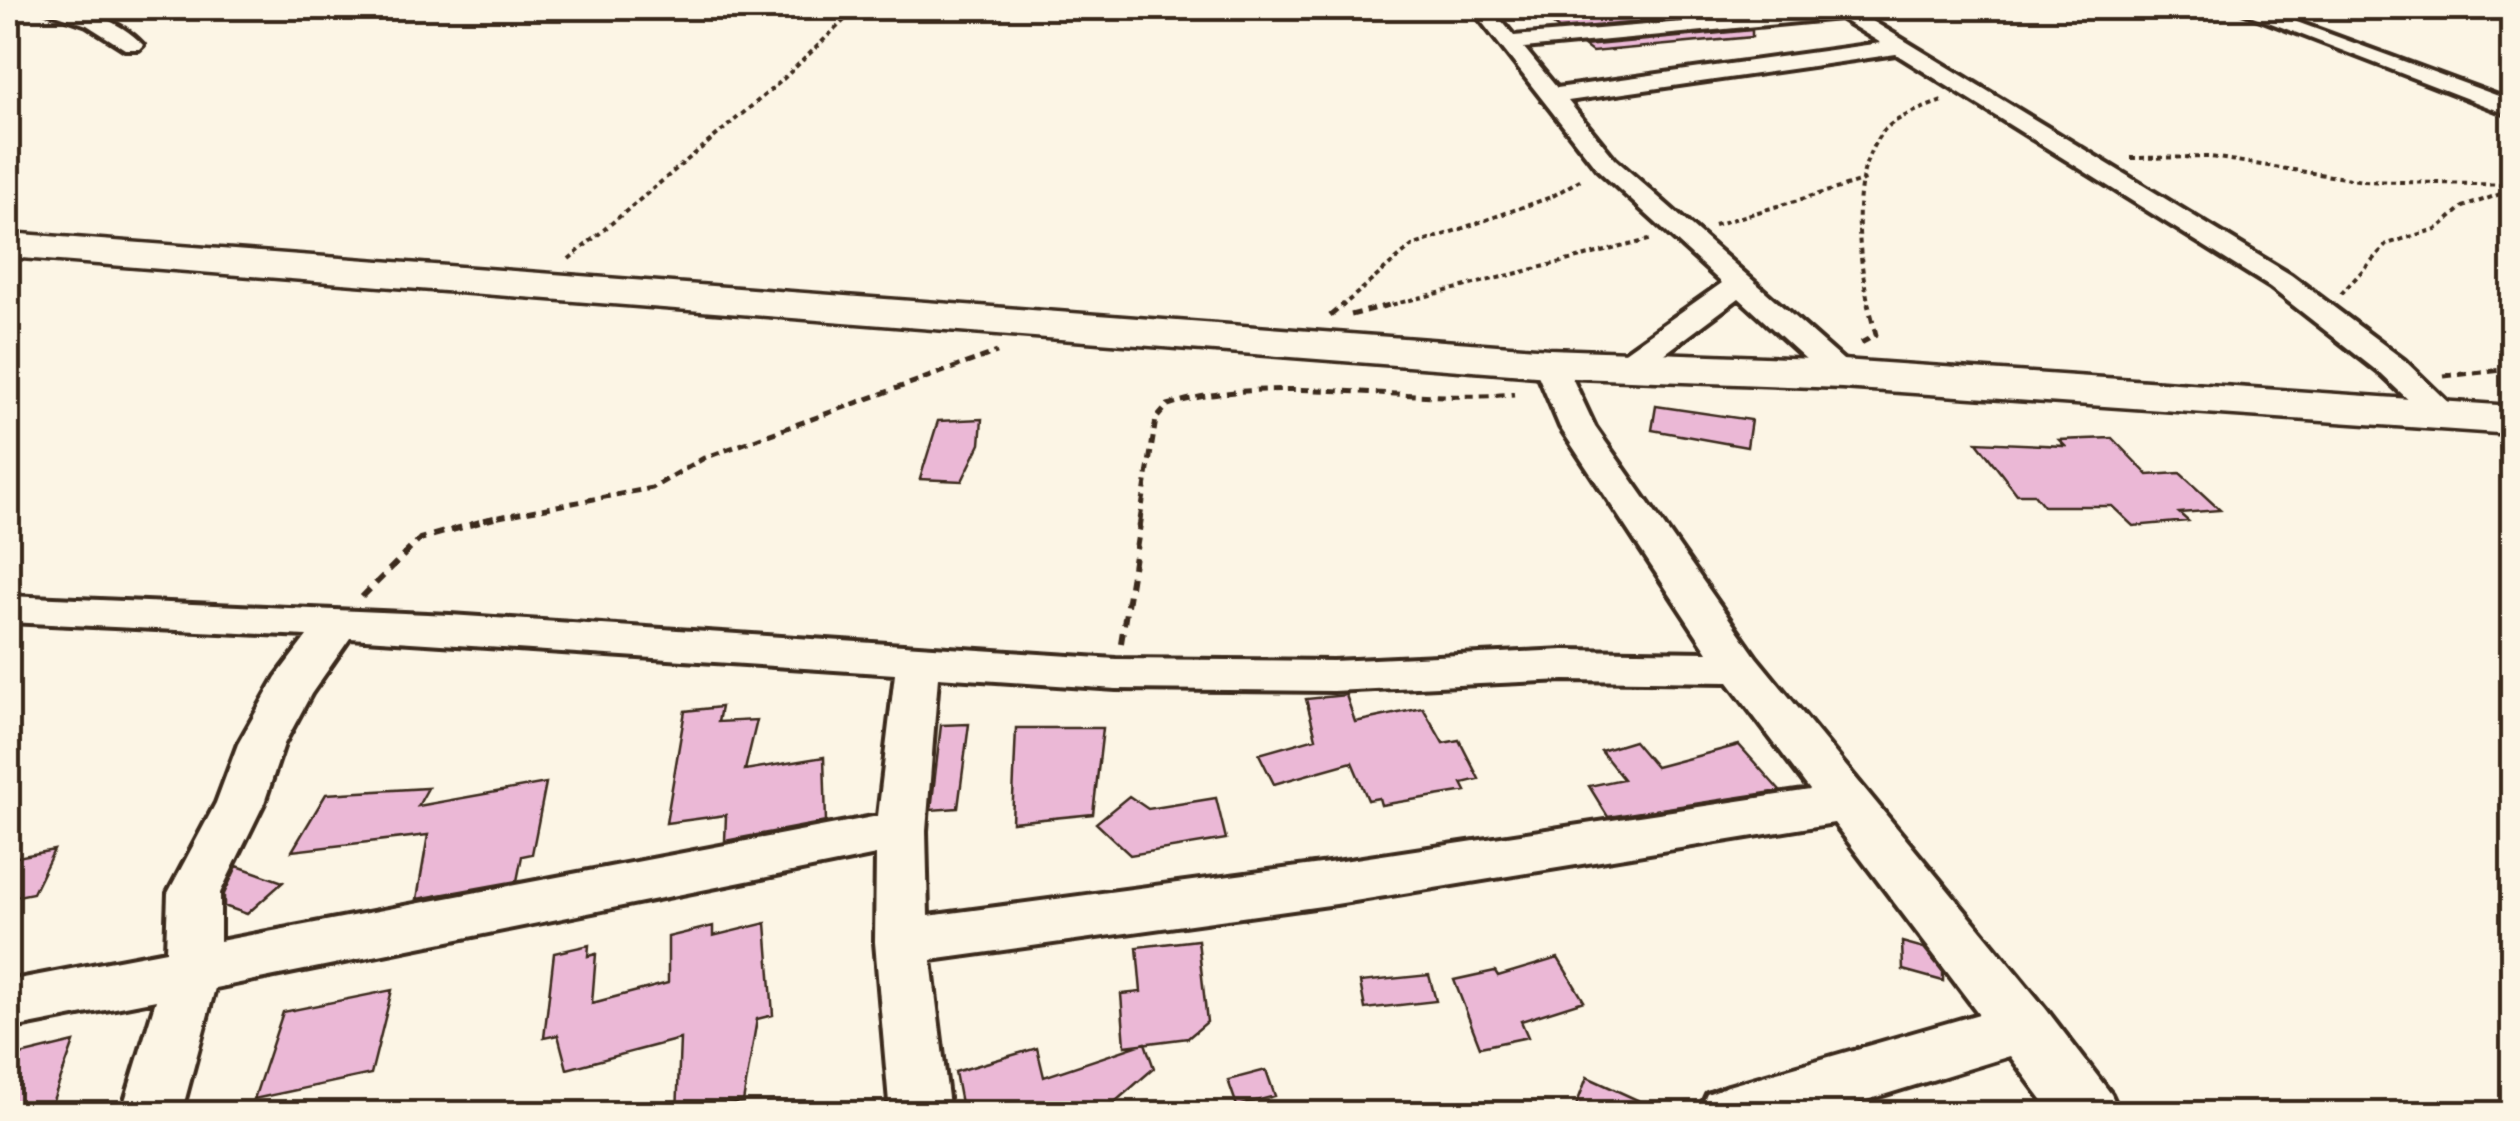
<svg xmlns="http://www.w3.org/2000/svg" width="2520" height="1121" font-family="Kalam,sans-serif">
<style>
.building{fill:#ebb8d6;stroke:#3b2a1e;stroke-width:2.5}
.lines{fill:none;stroke-linecap:round;stroke-linejoin:round}
.street-casing{stroke:#3b2a1e;stroke-width:8}
.secondary-casing{stroke:#3b2a1e;stroke-width:7}
.path-far2{stroke:#3b2a1e;stroke-width:4;stroke-dasharray:5 4;stroke-linecap:butt}
.path-far1{stroke:#3b2a1e;stroke-width:5;stroke-dasharray:9 6;stroke-linecap:butt}
.path{stroke:#3b2a1e;stroke-width:6;stroke-dasharray:11 8;stroke-linecap:butt}
.street{fill:#fcf5e5;fill-rule:evenodd}
.secondary{fill:#fcf5e5;fill-rule:evenodd}
</style>
<rect width="100%" height="100%" fill="#fcf5e5"/>
<filter id="ink" filterUnits="userSpaceOnUse"><feTurbulence type="fractalNoise" baseFrequency=".01" numOctaves="2"/><feDisplacementMap in="SourceGraphic" scale="20" xChannelSelector="R" yChannelSelector="G"/><feConvolveMatrix kernelMatrix="1 2 1 2 8 2 1 2 1" color-interpolation-filters="sRGB"/></filter>
<g filter="url(#ink)">
<path class="building" d="M1529,8H1615L1634,18L1714,16L1559,29Z
M1752,30V37L1592,52L1584,46Z
M1656,406L1751,420L1747,447L1652,430Z
M982,419L980,444L962,481L920,479L938,421Z
M2112,438L2148,475L2180,473L2220,510L2179,513L2188,521L2133,526L2112,506H2044L2034,494H2017L1977,442L2065,446L2059,440Z
M1346,695L1355,722L1423,708L1443,743L1459,740L1479,779L1462,783L1466,791L1381,805L1379,798L1368,800L1352,762L1274,784L1259,754L1316,738L1306,699Z
M721,707L718,722L757,720L745,770L824,757L826,822L725,841L726,815L666,823L685,711Z
M969,724L958,808L931,810L941,725Z
M1016,728H1103L1093,814L1012,822Z
M1634,741L1656,767L1739,745L1780,791L1608,817L1589,786L1623,779L1601,751Z
M546,783L532,854L522,856L517,881L417,899L428,835L292,851L326,794L428,788L418,806Z
M1129,796L1148,809L1216,798L1226,839L1130,855L1096,823Z
M54,850L33,893L8,898V876L17,857Z
M237,866L283,882L247,914L224,906V894Z
M766,923L773,1015L757,1019L743,1102L723,1104V1114H677L680,1039L567,1069L558,1035L544,1038L554,953L589,945L588,956L596,954L592,1003L668,983V937L713,926V936Z
M1198,940L1207,1022L1188,1038L1125,1046L1121,994L1141,992L1137,947Z
M1902,942L1924,948L1943,972V981L1903,970Z
M1558,958L1584,1001L1521,1021L1528,1037L1480,1047L1454,980L1495,971L1498,976Z
M1429,975L1436,1001L1365,1009L1360,982Z
M392,990L371,1074L254,1099L283,1012Z
M74,1042L48,1114H8V1058Z
M1145,1043L1154,1068L1101,1114H963L955,1072L1037,1048L1044,1077Z
M1266,1070L1275,1096L1237,1106L1228,1080Z
M1587,1077L1668,1114H1573Z"/>
<g class="lines">
<g class="street-casing">
<path id="street" d="M38,8C75,6 117,17 143,45L139,49H125L87,25Z
M1471,8H1491L1514,36L1851,8L2291,275L2404,360L2462,416L2457,423H2433L2381,374L2270,287L1896,54L1568,101L1615,159L1859,374L1854,381H1830L1739,298L1639,373H1615L1611,366L1615,359L1722,283L1597,169ZM1840,18L1881,43L1557,88L1524,48Z
M2232,8H2259L2512,101V116Z
M1549,353L1565,363L1595,427L1756,657L2045,1008L2111,1094L2120,1114H2053L2010,1056L1821,1114H1698L1707,1094L1728,1086L1979,1014L1834,823L1336,904L931,960L950,1114H890L875,942L876,855L215,988L181,1114H121L156,1000L8,1029V981L166,951L168,893L216,803L238,744L276,677L307,636L8,622V596L450,615L1116,659L1333,661L1564,650L1708,652L1560,427L1533,363ZM350,638L895,674L878,816L220,941V893L264,803L284,744L311,694ZM938,677L1116,689L1333,691L1564,680L1728,682L1810,790L1336,862L928,916L926,831Z"/>
</g>
<g class="secondary-casing">
<path id="secondary" d="M8,233L1549,349L1842,360L2512,406V434L1842,388L1549,377L8,257Z"/>
</g>
<path class="path-far2" d="M2131,158L2211,157L2363,181L2512,185
M1714,225L1866,180
M569,259L779,83L857,8
M2341,294L2387,244L2439,228L2463,207L2512,190
M1341,307L1412,246L1551,197L1583,178
M1383,307L1653,239
M1869,307C1859,257 1848,180 1880,135C1892,118 1923,108 1942,101"/>
<path class="path-far1" d="M1351,315L1393,304
M1330,316L1344,304
M1861,343L1876,335L1868,304
M2444,376L2512,369
M483,520L652,488L704,458L997,352
M1140,520L1156,419L1168,405C1278,371 1401,405 1514,394"/>
<path class="path" d="M362,597L420,539L494,518
M1121,643L1141,518"/>
<use href="#street" class="street"/>
<use href="#secondary" class="secondary"/>
</g>
</g>
<rect width="2520" height="1121" fill="none" stroke="#fcf5e5" stroke-width="40"/>
<rect x="20" y="20" width="2480" height="1081" fill="none" stroke="#3b2a1e" stroke-width="4" filter="url(#ink)"/>
</svg>
